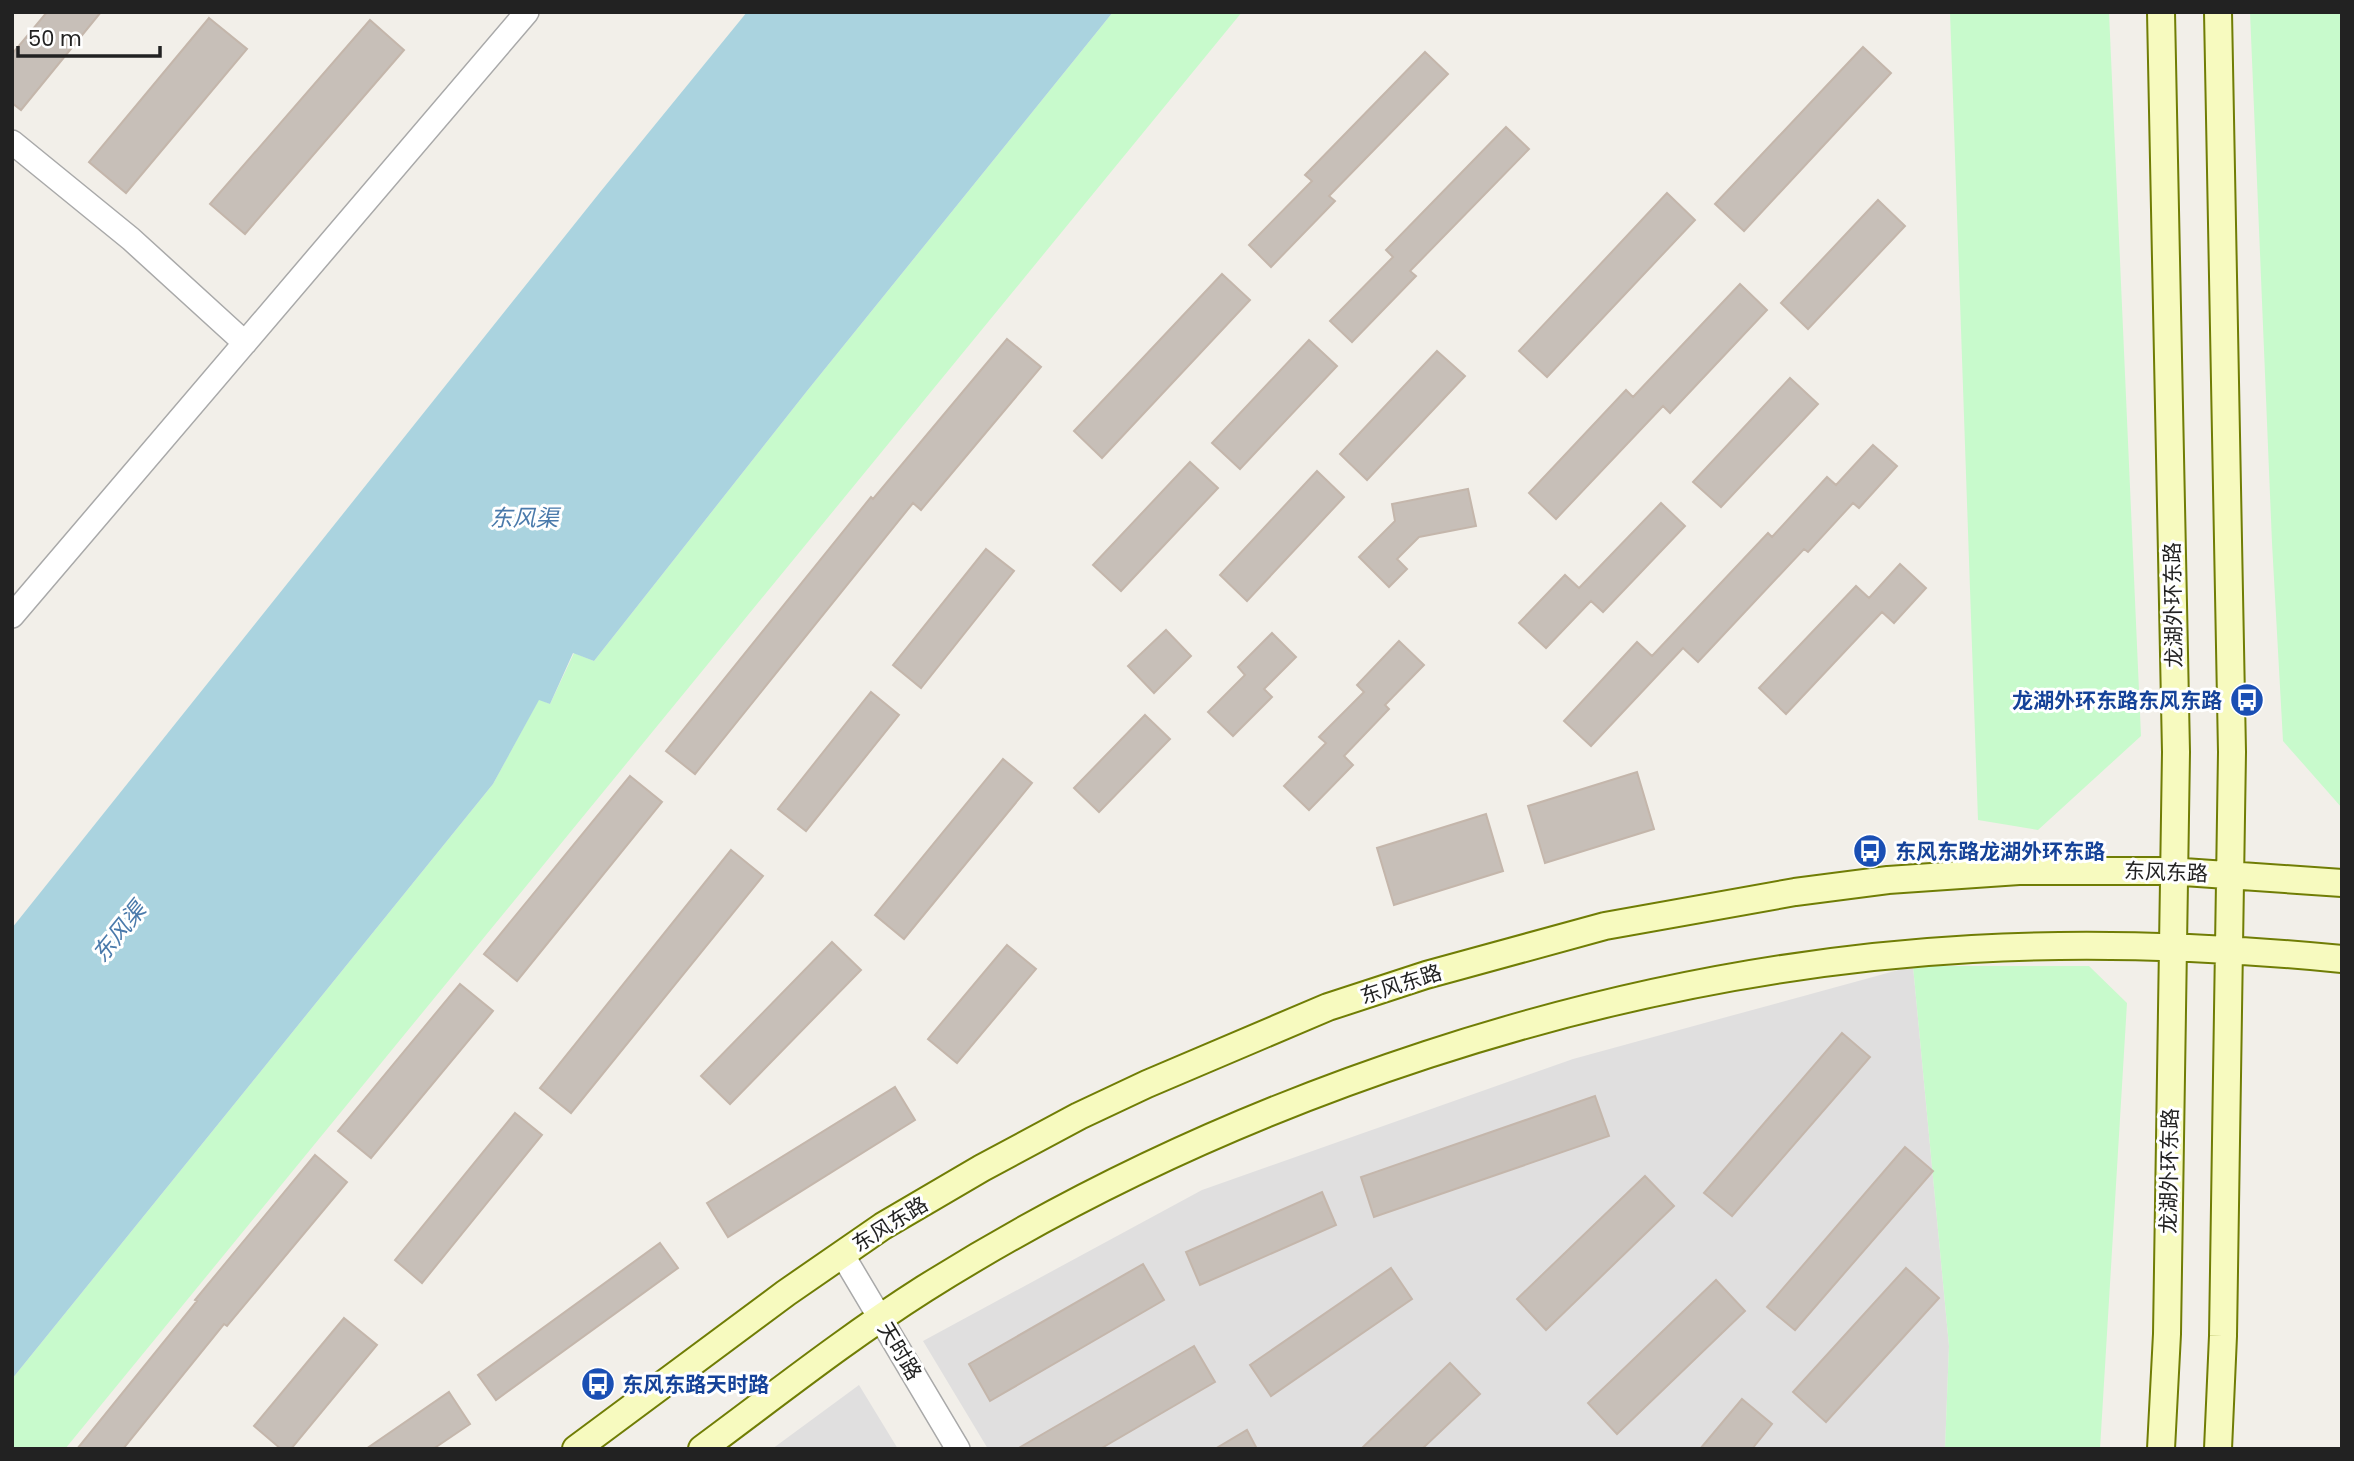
<svg xmlns="http://www.w3.org/2000/svg" width="2354" height="1461" font-family="Poppins,'Noto Sans SC',sans-serif">
<style>
.residential{fill:#e0dfdf}
.park{fill:#c8facc}
.water{fill:#aad3df}
.building{fill:#c7bfb8;stroke:#c4b6ab;stroke-width:2}
.lines{fill:none;stroke-linecap:round;stroke-linejoin:round}
.tertiary-casing{stroke:#a9a9a9;stroke-width:26}
.secondary-casing{stroke:#707d05;stroke-width:30}
.tertiary{stroke:#fff;stroke-width:23}
.secondary{stroke:#f7fabf;stroke-width:26}
.labels{text-anchor:middle;dominant-baseline:central;stroke-width:6;stroke-linejoin:round;paint-order:stroke}
.street-label{font-size:21px;fill:#222;stroke:#fff}
.transit-label{font-size:21px;font-weight:bold;fill:#164399;stroke:#fff;text-anchor:start}
.water-label{font-size:23px;font-style:italic;fill:#4a7aab;stroke:#fff}
</style>
<rect width="100%" height="100%" fill="#f2efe9"/>
<path class="residential" d="M1913,966L1949,1346L1945,1449H988L923,1341L1202,1190L1573,1059Z
M859,1385L898,1449H772Z"/>
<path class="park" d="M1113,12H1242L65,1449H12V1379L493,784L539,699L550,704L574,653L594,661L807,391Z
M1950,12H2109L2141,736L2038,830L1978,820Z
M2250,12H2342V808L2283,741L2272,543Z
M1913,966H2089L2127,1003L2100,1449H1945L1949,1346Z"/>
<path class="water" d="M747,12H1113L807,391L594,661L573,653L550,704L539,700L493,784L12,1379V928L601,191Z"/>
<path class="building" d="M47,12H101L21,110L12,103V54Z
M209,18L247,49L126,193L89,162Z
M370,20L404,50L245,234L210,204Z
M1863,47L1891,73L1744,231L1715,204Z
M1425,52L1448,74L1329,196L1335,201L1271,267L1249,245L1312,181L1305,175Z
M1506,127L1529,149L1410,271L1416,276L1352,342L1330,321L1393,257L1386,250Z
M1667,193L1695,220L1547,377L1519,351Z
M1878,200L1905,226L1808,329L1781,303Z
M1222,274L1250,300L1102,458L1074,431Z
M1740,284L1767,310L1670,413L1663,406L1556,519L1529,493L1626,390L1633,397Z
M1007,339L1041,367L921,510L913,503L695,774L666,751L871,497L873,499Z
M1309,340L1337,366L1240,469L1212,443Z
M1437,351L1465,376L1367,480L1340,454Z
M1790,378L1818,404L1721,507L1693,482Z
M1873,445L1897,466L1859,508L1853,503L1808,552L1804,549L1698,662L1683,648L1591,746L1564,721L1637,642L1652,656L1768,533L1772,537L1827,477L1836,485Z
M1190,462L1218,488L1121,591L1093,565Z
M1317,471L1344,497L1247,601L1220,575Z
M1468,489L1476,526L1419,537L1397,559L1407,569L1389,587L1359,557L1395,521L1392,504Z
M1661,503L1685,526L1603,612L1591,601L1546,648L1519,623L1565,575L1579,588Z
M986,549L1014,571L921,688L893,665Z
M1900,564L1926,588L1894,623L1882,612L1786,714L1759,688L1856,586L1869,598Z
M1166,630L1191,656L1154,693L1128,666Z
M1272,633L1296,657L1264,689L1272,697L1233,736L1208,712L1245,675L1238,667Z
M1399,641L1424,665L1385,705L1389,709L1344,756L1353,765L1309,810L1284,786L1326,743L1319,737L1364,692L1357,685Z
M871,692L899,715L806,831L778,809Z
M1145,715L1170,739L1099,812L1074,788Z
M1003,759L1032,783L904,939L875,915Z
M1637,772L1654,829L1545,863L1528,806Z
M630,776L662,802L517,981L484,954Z
M1486,814L1503,871L1394,905L1377,848Z
M731,850L763,876L571,1113L540,1088Z
M832,942L861,970L730,1104L701,1076Z
M1007,945L1036,969L957,1063L928,1039Z
M460,984L493,1011L371,1158L338,1131Z
M1842,1033L1870,1057L1732,1216L1704,1193Z
M895,1087L915,1120L728,1237L707,1203Z
M1595,1096L1609,1136L1374,1217L1361,1177Z
M515,1113L542,1135L422,1283L395,1260Z
M1905,1147L1933,1171L1795,1330L1767,1307Z
M315,1155L347,1182L227,1326L224,1324L123,1449H77L197,1301L195,1300Z
M1645,1176L1674,1206L1546,1330L1517,1299Z
M1322,1192L1336,1225L1200,1285L1186,1252Z
M660,1243L678,1268L496,1400L478,1375Z
M1143,1264L1164,1300L990,1401L969,1364Z
M1391,1268L1412,1299L1271,1396L1250,1365Z
M1906,1268L1939,1298L1826,1422L1793,1392Z
M1716,1280L1745,1311L1617,1434L1588,1403Z
M344,1318L377,1345L291,1449H281L254,1426Z
M1194,1346L1215,1382L1100,1449H1017Z
M1450,1363L1480,1394L1422,1449H1361Z
M449,1392L470,1424L433,1449H366Z
M1742,1399L1772,1424L1752,1449H1700Z
M1247,1430L1257,1449H1215Z"/>
<g class="lines">
<g class="tertiary-casing">
<path id="tertiary" d="M12,142L131,239L245,343
M12,616L527,12
M842,1254L958,1449"/>
</g>
<g class="secondary-casing">
<path id="secondary" d="M2218,12L2232,752L2223,1336L2218,1449
M576,1449L786,1293L883,1226L982,1168L1079,1116L1147,1084L1328,1007L1426,975L1605,926L1795,892L1888,880L2019,871H2169L2342,883
M702,1449C775,1395 847,1338 924,1289C1229,1097 1612,969 1972,949C2095,942 2219,947 2342,959
M2161,1449L2167,1334L2176,752L2161,12"/>
</g>
<use href="#tertiary" class="tertiary"/>
<use href="#secondary" class="secondary"/>
</g>
<defs>
<g id="bus-disc" transform="scale(1.75)"><circle r="9.5" fill="#1a4fb4" stroke="#fff"/><path d="M-5-6H5V4H4V6H2V4H-2V6H-4V4H-5ZM-3.5-4V0h7V-4ZM-3.5 1.2v1.5H-2V1.2ZM2 1.2v1.5H3.5V1.2Z" fill="#fff"/></g>
</defs>
<g fill-rule="evenodd">
<use href="#bus-disc" x="2247" y="700"/>
<use href="#bus-disc" x="1870" y="851"/>
<use href="#bus-disc" x="598" y="1384"/>
</g>
<g class="labels">
<g class="street-label">
<text transform="translate(2173 605) rotate(-91)">龙湖外环东路</text>
<text transform="translate(2166 872) rotate(2)">东风东路</text>
<text transform="translate(1401 984) rotate(-18)">东风东路</text>
<text transform="translate(2169 1171) rotate(-89)">龙湖外环东路</text>
<text transform="translate(890 1224) rotate(-32)">东风东路</text>
<text transform="translate(900 1351) rotate(59)">天时路</text>
</g>
<g class="transit-label">
<text x="2222" y="700" text-anchor="end">龙湖外环东路东风东路</text>
<text x="1895" y="851">东风东路龙湖外环东路</text>
<text x="622" y="1384">东风东路天时路</text>
</g>
<g class="water-label">
<text x="524" y="518">东风渠</text>
<text transform="translate(119 932) rotate(-51)">东风渠</text>
</g>
</g>
<rect width="2354" height="1461" fill="none" stroke="#222222" stroke-width="28"/>
<path d="M18 46v10h142v-10" fill="none" stroke="#222222" stroke-width="3.5"/>
<text x="28" y="46" font-size="21" fill="#222222" stroke="#ffffff" stroke-width="5" paint-order="stroke">50 m</text>
</svg>
